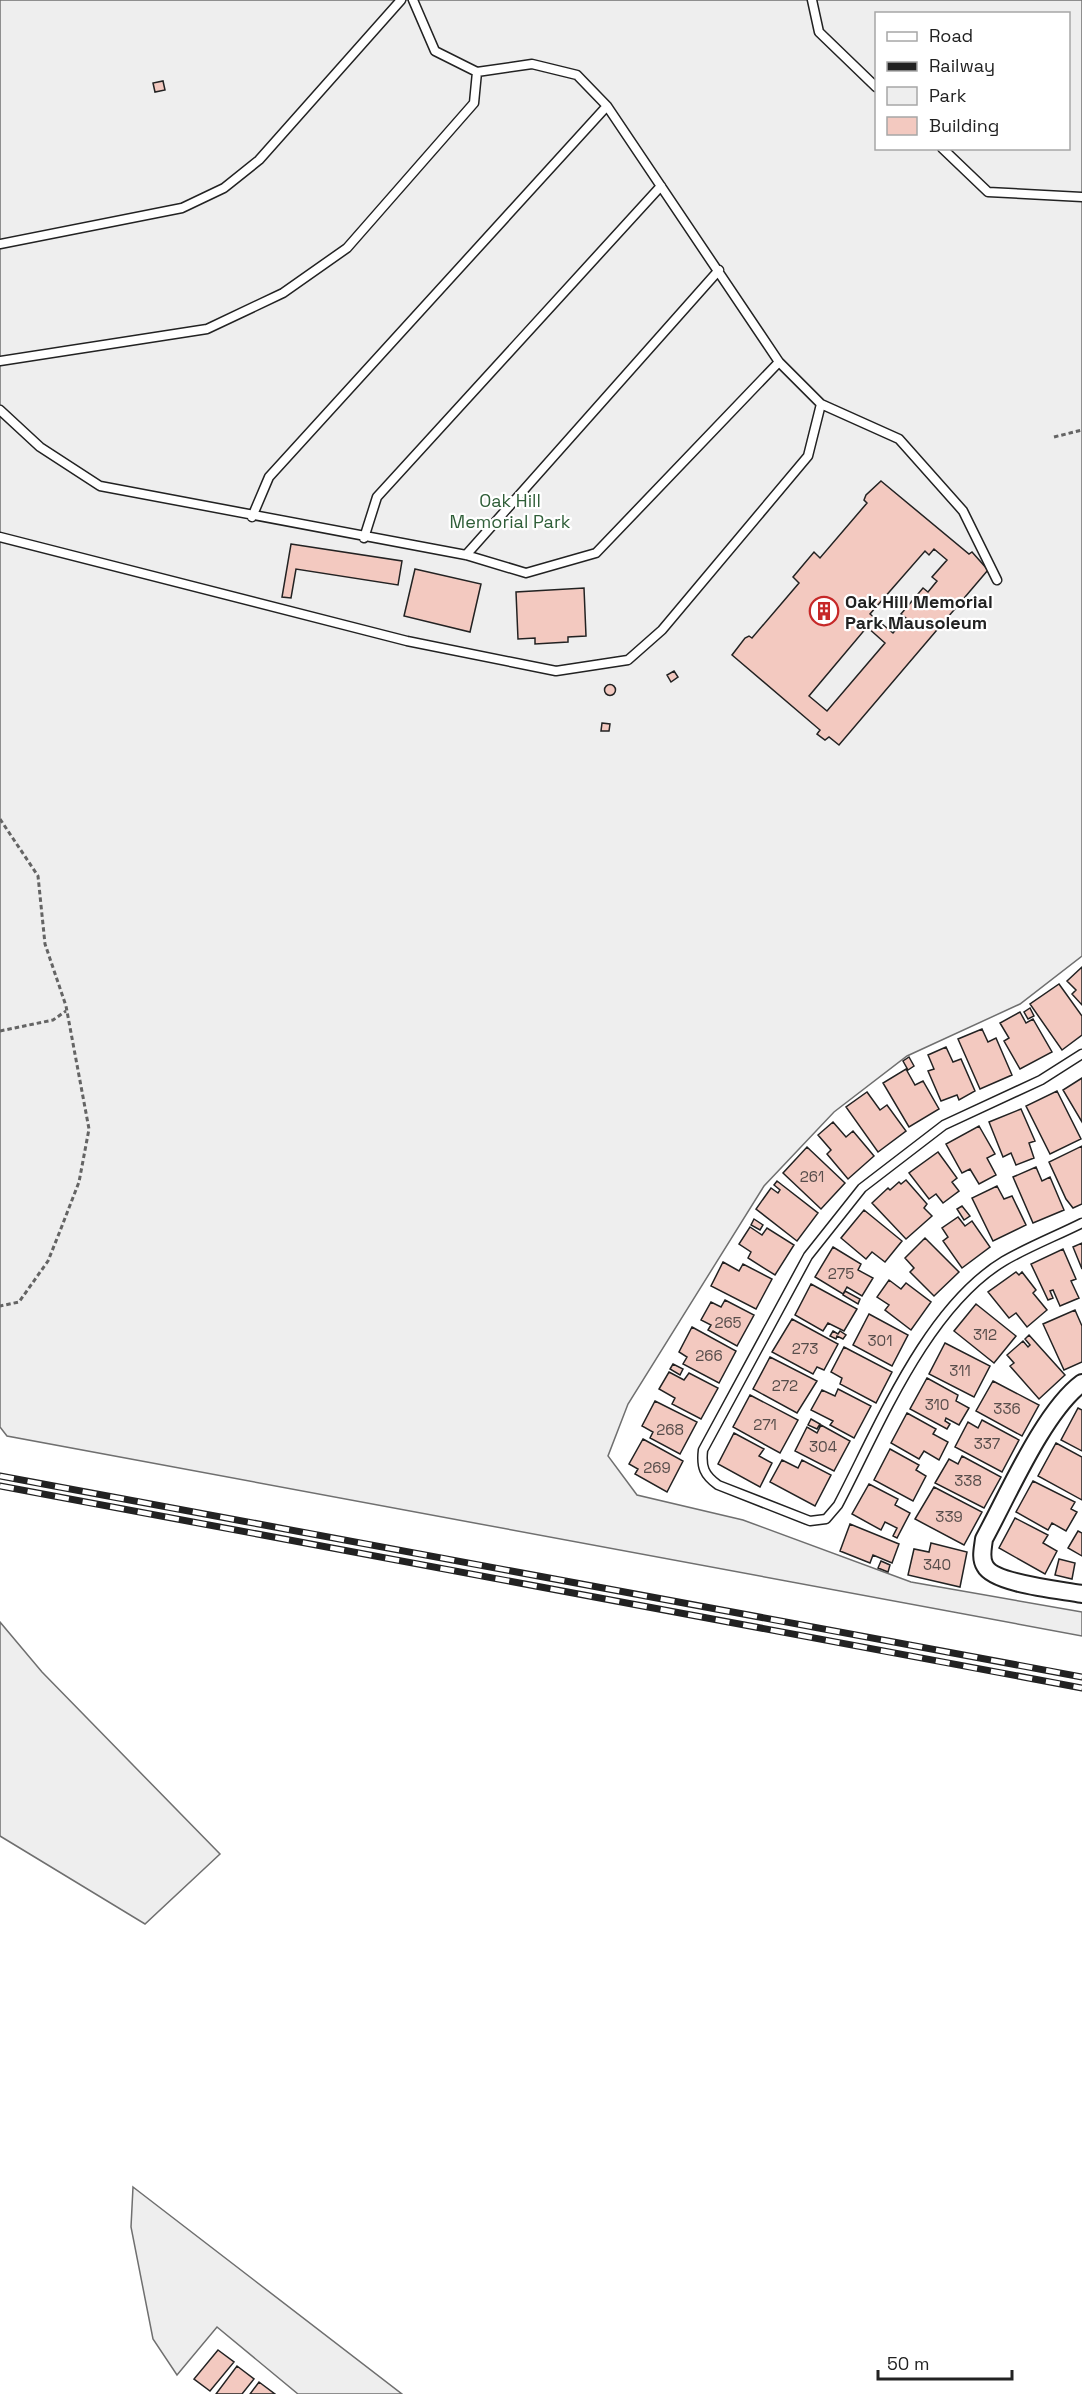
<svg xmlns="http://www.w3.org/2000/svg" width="1082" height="2394" font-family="'Space Grotesk',sans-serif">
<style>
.green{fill:#eee;stroke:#6f6f6f;stroke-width:1.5;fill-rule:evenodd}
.building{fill:#f3c9c0;stroke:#222;stroke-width:1.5;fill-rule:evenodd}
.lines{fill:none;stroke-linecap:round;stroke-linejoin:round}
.service-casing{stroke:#222;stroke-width:11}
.minor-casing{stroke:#222;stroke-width:20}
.path{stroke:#646464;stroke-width:3;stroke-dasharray:4.5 3;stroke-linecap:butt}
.service{stroke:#fff;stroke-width:8}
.minor{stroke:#fff;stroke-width:16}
.rail-casing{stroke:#222;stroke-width:7}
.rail{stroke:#fff;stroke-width:4.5;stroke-dasharray:14;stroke-linecap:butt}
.labels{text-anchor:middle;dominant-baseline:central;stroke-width:4.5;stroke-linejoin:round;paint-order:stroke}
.number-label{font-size:15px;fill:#564c4a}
.park-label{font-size:18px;fill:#2f5e38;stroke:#fff}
.poi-label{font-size:18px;font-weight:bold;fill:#222;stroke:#fff;text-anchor:start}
</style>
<rect width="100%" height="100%" fill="#fff"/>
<path class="green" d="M0,0H1082V956L1020,1004L907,1056L834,1112L764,1186L628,1404L608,1456L637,1495L743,1520L911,1582L1082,1612V1636L7,1436L0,1427ZM876,14H1068V148H876Z
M0,1622L42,1672L220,1854L145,1924L0,1836Z
M133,2187L402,2394H298L217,2327L177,2375L153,2339L131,2227Z"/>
<path class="building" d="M163,81L165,90L155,92L153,83Z
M881,481L969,554L972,552L988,570L839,745L829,737L825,740L817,734L820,730L732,655L745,638L749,636L752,638L799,583L793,577L814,552L820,558L867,503L864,500L866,495ZM934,549L947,560L932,577L937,581L928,592L923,588L901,614L906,618L893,633L870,614L925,551L929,555ZM867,627L885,643L827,711L809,696Z
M291,544L402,561L398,585L296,569L291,598L282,597Z
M415,569L481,584L470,632L404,616Z
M584,588L586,636L568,637V642L535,644V638L518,639L516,592Z
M674,671L678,677L671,682L667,675Z
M604.5 690a5.5 5.5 0 1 1 11 0a5.5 5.5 0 1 1-11 0Z
M602,723L610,724L609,731H601Z
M1082,967V1005L1072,994L1076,990L1067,981Z
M1059,984L1082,1016V1035L1062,1050L1030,1004Z
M1030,1008L1034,1016L1028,1019L1024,1012Z
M1020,1012L1026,1023L1033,1019L1052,1052L1020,1069L1004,1041L1009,1038L1000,1023Z
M982,1029L988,1042L996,1038L1012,1075L980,1089L958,1039Z
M946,1047L953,1062L961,1059L975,1091L959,1100L957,1095L941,1101L928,1071L934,1069L928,1055Z
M909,1057L914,1066L908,1070L903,1061Z
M906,1069L915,1085L923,1081L939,1109L909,1127L883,1083Z
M1082,1078V1122L1063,1090Z
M1057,1091L1081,1139L1050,1154L1026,1106Z
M867,1092L880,1110L887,1105L906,1131L878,1152L846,1107Z
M1021,1109L1035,1141L1029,1143L1034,1158L1016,1165L1011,1153L1003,1157L989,1122Z
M833,1122L846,1137L853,1131L874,1156L848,1179L827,1154L831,1150L818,1135Z
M979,1126L995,1154L987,1158L996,1175L979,1184L970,1169L962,1173L946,1144Z
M1082,1146V1204L1073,1208L1066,1199L1049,1162Z
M807,1147L845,1183L821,1209L783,1173Z
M938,1152L957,1178L952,1182L959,1191L943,1203L936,1194L929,1199L909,1173Z
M1036,1167L1042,1181L1050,1177L1064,1210L1033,1223L1013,1177Z
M906,1180L927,1204L924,1208L932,1216L906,1239L872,1203L888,1188L890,1190L899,1182L901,1184Z
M777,1181L818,1213L797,1241L756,1209L771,1188L778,1193L780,1190L774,1185Z
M997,1186L1004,1199L1012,1196L1026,1225L993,1241L972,1198Z
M962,1206L970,1216L964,1220L957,1209Z
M864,1210L902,1241L885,1262L872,1252L866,1259L841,1238Z
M958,1217L965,1226L972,1221L990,1247L962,1268L943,1241L948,1237L942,1228Z
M754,1219L763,1225L760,1230L751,1225Z
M750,1227L762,1235L767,1228L794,1245L775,1275L748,1258L751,1252L739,1244Z
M925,1238L959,1272L934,1296L910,1272L914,1268L905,1258Z
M1082,1243V1269L1073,1247Z
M833,1247L861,1264L858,1270L873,1278L862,1296L847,1287L843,1294L815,1277Z
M1063,1249L1076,1279L1071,1281L1079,1298L1060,1306L1053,1290L1050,1291L1053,1298L1048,1300L1031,1264Z
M723,1262L739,1271L743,1264L772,1279L756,1309L711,1286Z
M1016,1272L1019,1275L1022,1272L1036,1290L1033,1293L1047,1310L1027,1327L1016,1313L1009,1318L988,1292Z
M889,1280L901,1289L906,1283L931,1302L911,1330L885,1310L889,1305L877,1297Z
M811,1284L857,1309L844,1331L828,1323L823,1331L795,1315Z
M845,1291L860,1299L858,1304L843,1295Z
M725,1300L754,1315L737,1346L708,1330L711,1325L701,1320L711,1302L721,1307Z
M976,1304L1016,1336L994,1363L954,1331Z
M1075,1310L1082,1326V1362L1064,1370L1043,1324Z
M869,1314L908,1335L892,1366L853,1345Z
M792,1319L838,1344L824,1370L817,1367L813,1374L772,1352Z
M692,1327L736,1351L719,1383L683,1364L687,1357L679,1352Z
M833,1331L838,1334L840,1331L846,1335L843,1339L837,1336L836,1339L830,1336Z
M1029,1335L1065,1375L1039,1399L1010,1366L1014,1363L1007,1355L1023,1341L1028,1347L1030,1345L1025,1339Z
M945,1343L990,1366L974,1397L929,1374Z
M844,1347L892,1372L876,1403L840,1384L842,1378L831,1372Z
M770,1357L817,1381L797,1413L753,1389Z
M673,1364L683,1369L680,1375L670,1369Z
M669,1372L684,1380L689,1373L718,1388L701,1419L672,1404L675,1398L659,1389Z
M927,1378L958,1395L956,1401L969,1408L959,1425L946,1418L945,1421L950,1424L947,1429L910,1409Z
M993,1381L1039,1405L1022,1436L976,1411Z
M838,1389L871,1406L854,1438L830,1425L833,1421L811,1410L822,1390L835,1396Z
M750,1395L798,1420L780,1453L733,1427Z
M655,1401L697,1422L680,1454L650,1438L653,1432L642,1426Z
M1078,1408L1082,1410V1451L1061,1440Z
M907,1413L936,1429L933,1434L948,1442L939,1460L924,1451L919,1459L891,1443Z
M811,1419L820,1424L817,1429L808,1425Z
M982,1420L1019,1440L1002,1472L955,1447L968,1422L978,1428Z
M821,1425L850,1441L834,1471L795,1451L807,1427L817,1433Z
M734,1433L764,1449L759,1456L772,1463L760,1487L718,1464Z
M643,1439L683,1461L667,1492L635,1474L638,1469L629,1464Z
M1056,1443L1082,1457V1500L1038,1476Z
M890,1449L919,1465L916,1470L926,1476L913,1501L874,1480Z
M962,1456L1001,1477L984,1508L935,1483L949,1459L958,1464Z
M782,1460L798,1468L802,1460L831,1475L815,1506L770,1482Z
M1033,1481L1075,1502L1071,1509L1077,1512L1066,1531L1052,1523L1048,1530L1016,1512Z
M869,1484L898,1499L895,1505L910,1513L897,1538L893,1536L897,1528L885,1522L881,1530L852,1514Z
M934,1487L982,1512L964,1545L915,1519Z
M1015,1518L1048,1535L1043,1543L1057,1551L1045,1574L999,1548Z
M850,1524L899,1544L892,1563L873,1555L870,1563L840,1551Z
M1078,1531L1082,1533V1556L1068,1548Z
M931,1543L967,1552L960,1587L908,1575L914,1549L929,1552Z
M1059,1559L1075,1563L1072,1579L1055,1575Z
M881,1561L890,1565L888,1572L878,1568Z
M218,2350L234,2362L210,2391L194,2379Z
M237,2366L254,2379L242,2394H216Z
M259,2382L275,2394H250Z"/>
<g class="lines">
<g class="service-casing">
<path id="service" d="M413,0L435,51L477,72L532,64L577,75L607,106L779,362L821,404L899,439L963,511L997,580
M812,0L819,32L876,87
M942,148L988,192L1082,197
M0,244L182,208L224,188L259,160L401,0
M0,361L207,329L283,293L347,248L474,103L477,72
M0,410L40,447L100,486L466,555L526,573L596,553L779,362
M252,517L269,477L607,106
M0,537L407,641L556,671L628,660L662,630L808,456L821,404
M364,538L377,497L661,186
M466,555L719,270
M1082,1054L1041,1080L944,1125L862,1188L808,1256L703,1450C701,1467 704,1475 718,1485L810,1521L826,1519L838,1505C879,1427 926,1308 1004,1261C1028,1247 1056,1236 1082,1223"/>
</g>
<g class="minor-casing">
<path id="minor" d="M1082,1383C1044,1411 1008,1495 984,1539C983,1548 980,1558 985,1566C994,1584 1062,1590 1082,1594"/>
</g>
<path class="path" d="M1054,437L1082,430
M0,819L38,876L45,944L66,1006L89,1129L79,1182L60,1231L48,1261L19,1302L0,1306
M0,1031L53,1020L66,1011"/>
<use href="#service" class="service"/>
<use href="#minor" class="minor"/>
<g class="rail-casing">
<path id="rail" d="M0,1476L1082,1677
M0,1486L1082,1688"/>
</g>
<use href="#rail" class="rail"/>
</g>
<defs>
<g id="building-ring" transform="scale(1.5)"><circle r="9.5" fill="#fff" stroke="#c62828" stroke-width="1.5"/><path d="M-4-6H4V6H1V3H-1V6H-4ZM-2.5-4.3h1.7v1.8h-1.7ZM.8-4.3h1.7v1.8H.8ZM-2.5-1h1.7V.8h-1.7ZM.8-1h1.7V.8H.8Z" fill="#c62828"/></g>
</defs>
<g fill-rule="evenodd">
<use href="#building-ring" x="824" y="611"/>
</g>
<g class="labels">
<g class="number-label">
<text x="812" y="1176">261</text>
<text x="841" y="1273">275</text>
<text x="728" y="1322">265</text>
<text x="985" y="1334">312</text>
<text x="880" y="1340">301</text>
<text x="805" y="1348">273</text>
<text x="709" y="1355">266</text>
<text x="960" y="1370">311</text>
<text x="785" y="1385">272</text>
<text x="937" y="1404">310</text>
<text x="1007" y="1408">336</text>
<text x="765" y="1424">271</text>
<text x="670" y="1429">268</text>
<text x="987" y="1443">337</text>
<text x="823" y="1446">304</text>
<text x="657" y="1467">269</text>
<text x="968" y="1480">338</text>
<text x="949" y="1516">339</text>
<text x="937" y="1564">340</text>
</g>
<g class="park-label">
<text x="510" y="500">Oak Hill<tspan x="510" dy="21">Memorial Park</tspan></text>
</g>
<g class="poi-label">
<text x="845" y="601">Oak Hill Memorial<tspan x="845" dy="21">Park Mausoleum</tspan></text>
</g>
</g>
<rect x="875" y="12" width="195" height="138" fill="#ffffff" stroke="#a7a7a7" stroke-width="1.5"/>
<rect x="887" y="32" width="30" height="9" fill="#ffffff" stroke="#a7a7a7" stroke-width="1.5"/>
<text x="929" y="42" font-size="18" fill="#222222">Road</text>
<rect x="887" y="62" width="30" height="9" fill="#222222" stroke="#a7a7a7" stroke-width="1.5"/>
<text x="929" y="72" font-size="18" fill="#222222">Railway</text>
<rect x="887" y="87" width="30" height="18" fill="#eeeeee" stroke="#a7a7a7" stroke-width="1.5"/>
<text x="929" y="102" font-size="18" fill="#222222">Park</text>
<rect x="887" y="117" width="30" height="18" fill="#f3c9c0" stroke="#a7a7a7" stroke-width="1.5"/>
<text x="929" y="132" font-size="18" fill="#222222">Building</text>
<path d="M878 2370v9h134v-9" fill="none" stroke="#222222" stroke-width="3"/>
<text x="887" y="2370" font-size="18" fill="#222222" stroke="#ffffff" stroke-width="4.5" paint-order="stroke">50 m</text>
</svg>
